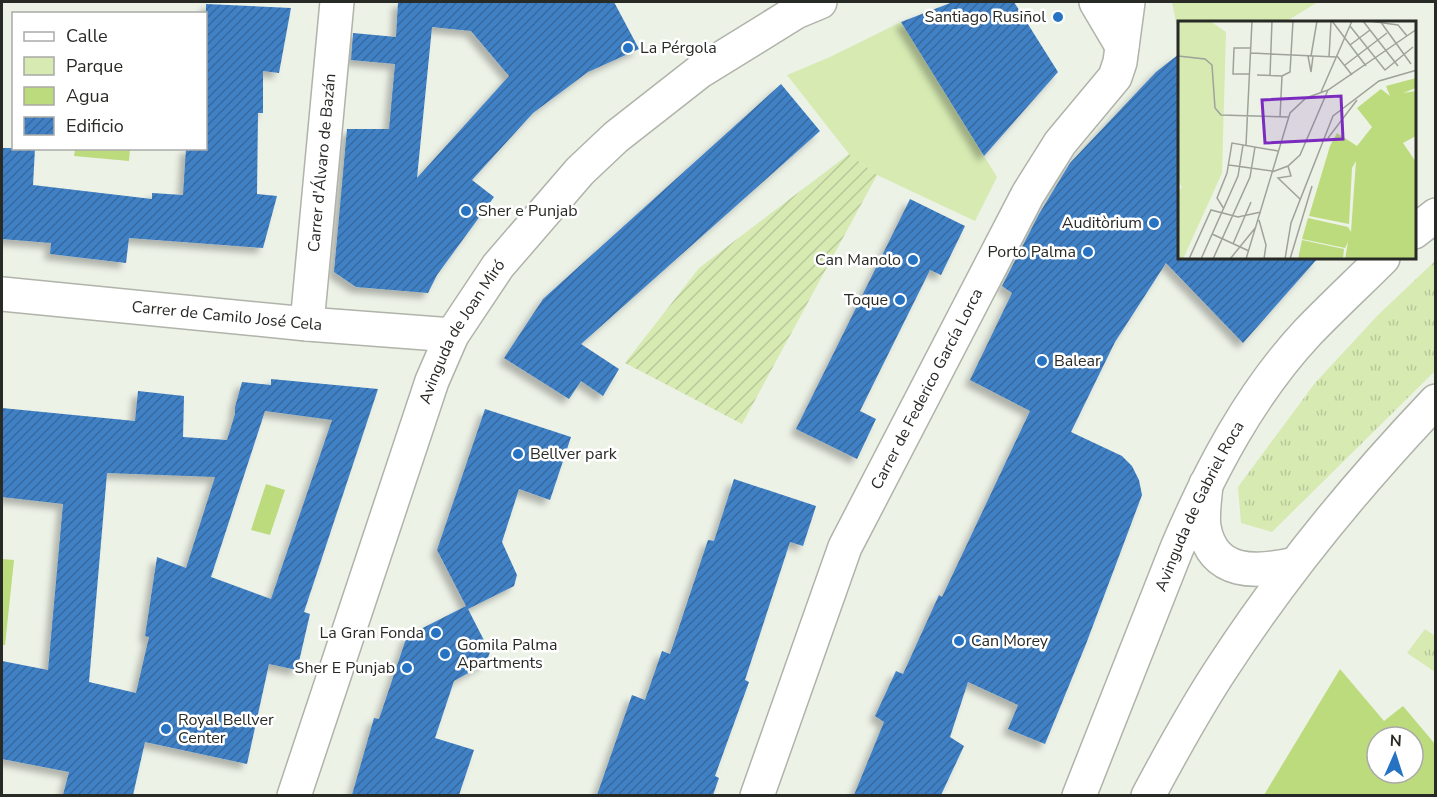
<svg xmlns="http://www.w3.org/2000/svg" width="1437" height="797" font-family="'Nunito Sans',sans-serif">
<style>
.grass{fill:url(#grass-tufts)}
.park{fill:#d6eab2}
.garden{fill:url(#garden-furrows)}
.water{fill:#bcdb7d;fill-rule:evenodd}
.building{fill:url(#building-hatch);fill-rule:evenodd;filter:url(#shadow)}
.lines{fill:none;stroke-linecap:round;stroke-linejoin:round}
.street-casing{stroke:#afb3a9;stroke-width:36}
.secondary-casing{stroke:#afb3a9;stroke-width:36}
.highway-casing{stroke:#afb3a9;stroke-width:36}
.street{stroke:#fff;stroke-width:33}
.secondary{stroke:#fff;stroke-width:33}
.highway{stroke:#fff;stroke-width:33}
.poi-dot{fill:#2573c2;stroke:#fff;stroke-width:2}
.labels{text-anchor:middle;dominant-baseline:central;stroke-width:5;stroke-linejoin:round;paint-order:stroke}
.poi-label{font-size:16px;fill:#282a26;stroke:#fff;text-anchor:end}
.street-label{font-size:16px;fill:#282a26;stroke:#fff}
.inset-road{fill:none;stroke:#9ea29a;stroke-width:1.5}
.view{fill:#7b2cbf;fill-opacity:0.15;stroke:#7b2cbf;stroke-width:3}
.inset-edge{fill:none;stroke:#282a26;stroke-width:3}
</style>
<defs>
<pattern id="grass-tufts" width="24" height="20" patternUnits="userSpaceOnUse" patternTransform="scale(1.5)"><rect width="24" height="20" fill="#d6eab2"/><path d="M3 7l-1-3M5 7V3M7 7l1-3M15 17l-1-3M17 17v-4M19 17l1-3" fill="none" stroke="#b8c999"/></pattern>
<pattern id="garden-furrows" width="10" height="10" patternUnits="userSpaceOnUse" patternTransform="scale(1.5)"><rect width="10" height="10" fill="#d6eab2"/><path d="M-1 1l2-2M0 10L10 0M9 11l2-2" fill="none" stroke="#b8c999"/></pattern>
<pattern id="building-hatch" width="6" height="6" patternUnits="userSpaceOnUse" patternTransform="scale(1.5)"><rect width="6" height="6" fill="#4180c5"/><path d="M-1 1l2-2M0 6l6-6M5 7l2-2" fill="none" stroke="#3669a0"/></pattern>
<filter id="shadow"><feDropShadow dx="-5.5" dy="5.5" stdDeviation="3" flood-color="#0004"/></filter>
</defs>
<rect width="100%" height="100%" fill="#edf2e7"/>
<path class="grass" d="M1435,261V371L1272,532L1241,523L1238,487L1315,383L1378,315Z
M1425,629L1435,636V672L1407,653Z"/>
<path class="park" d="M1172,2H1318L1285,22H1179V38Z
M901,22L997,177L975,221L877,175L849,154L787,75L830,57Z"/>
<path class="garden" d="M849,154L877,175L742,424L625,363L699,268Z"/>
<path class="water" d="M75,149H130L129,161L74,156Z
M266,484L285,490L270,535L251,530Z
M2,559L14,560L5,645H2Z
M1340,669L1384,721L1403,706L1435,744V795H1264ZM1377,737H1413V773H1377Z"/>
<path class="building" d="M398,2H614L639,49L588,72L533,113L472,180L494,197L437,275L428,293L356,287L334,272L347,129H389L395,64L351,60L353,33L396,37ZM432,27L471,31L509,76L417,178Z
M953,2H1014L1058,72L984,156L901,22Z
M206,4L291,8L279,73L263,71V113H258L257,194L277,196L263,248L129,238L126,263L50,254L51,243L2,239V148H35L33,185L152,199V193L183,195L186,148H206Z
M1179,54V258H1318L1243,343L1166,263L1115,342L1071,432L1122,456L1132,466L1139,480L1142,495L1086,644L1045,744L1008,729L1018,705L968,682L950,737L964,746L941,795H854L884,722L875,716L896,671L903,674L939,595L942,597L1030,411L970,380L1012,293L1002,286L1039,214L1070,163L1156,72Z
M781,84L820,131L581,344L619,369L603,396L581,381L569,399L504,358L543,299Z
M910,199L965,226L941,275L930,270L860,411L876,419L857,459L796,429Z
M271,379L378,389L304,612L310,614L297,670L269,664L247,764L145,742L133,795H63L69,772L2,759V661L48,670L63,504L2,497V408L135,421L138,391L184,396L183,437L227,440L235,414V407L242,382L271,385ZM265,411L332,420L271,599L211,577ZM107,473L215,477L186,568L157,557L145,636L149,637L136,693L89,682Z
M485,409L571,437L550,500L519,489L502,542L517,575L514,586L468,609L490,652L486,663L454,681L435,738L474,750L459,795H352L374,718L379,719L407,636L466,606L437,550Z
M734,479L816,506L803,546L790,542L745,680L749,682L715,776L719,778L713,795H597L632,695L645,700L662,651L670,654L708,540L714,541Z"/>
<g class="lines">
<g class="street-casing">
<g id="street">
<path id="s1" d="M307,324L337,2"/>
<path d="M1206,484C1205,498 1202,514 1204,527C1213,576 1257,573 1295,564"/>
</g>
</g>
<g class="secondary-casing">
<g id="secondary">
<path d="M1096,2L1122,46"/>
<path id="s2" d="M2,294L307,324L452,335"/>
<path id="s3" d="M294,796L432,381L452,335L498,266L580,171L616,137L699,72L796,12L820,2"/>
<path id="s4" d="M757,796L845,547L1028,194L1060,143L1115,77L1120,62L1128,2"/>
</g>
</g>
<g class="highway-casing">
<g id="highway">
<path d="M1414,232L1436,215"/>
<path id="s5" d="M1079,796L1177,548C1210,471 1250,394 1308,332C1332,307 1358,283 1383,258"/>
<path d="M1148,796C1172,751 1196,707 1224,665C1286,570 1358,483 1436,401"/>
</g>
</g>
<use href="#street" class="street"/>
<use href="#secondary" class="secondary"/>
<use href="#highway" class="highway"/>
</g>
<g class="poi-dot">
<circle cx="1058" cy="17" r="6"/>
<circle cx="628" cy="48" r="6"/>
<circle cx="466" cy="211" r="6"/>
<circle cx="1154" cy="223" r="6"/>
<circle cx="1088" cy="252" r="6"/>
<circle cx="913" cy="260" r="6"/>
<circle cx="900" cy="300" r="6"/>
<circle cx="1042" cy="361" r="6"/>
<circle cx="518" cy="454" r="6"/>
<circle cx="436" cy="633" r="6"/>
<circle cx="959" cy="641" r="6"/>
<circle cx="445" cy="654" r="6"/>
<circle cx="407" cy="668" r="6"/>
<circle cx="166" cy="729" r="6"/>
</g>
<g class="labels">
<g class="poi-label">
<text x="1046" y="17">Santiago Rusiñol</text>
<text x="640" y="48" text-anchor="start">La Pérgola</text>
<text x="478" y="211" text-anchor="start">Sher e Punjab</text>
<text x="1142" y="223">Auditòrium</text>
<text x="1076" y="252">Porto Palma</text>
<text x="901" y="260">Can Manolo</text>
<text x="888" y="300">Toque</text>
<text x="1054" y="361" text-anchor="start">Balear</text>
<text x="530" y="454" text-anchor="start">Bellver park</text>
<text x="424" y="633">La Gran Fonda</text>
<text x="971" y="641" text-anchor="start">Can Morey</text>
<text x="457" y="645" text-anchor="start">Gomila Palma<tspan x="457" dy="18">Apartments</tspan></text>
<text x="395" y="668">Sher E Punjab</text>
<text x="178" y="720" text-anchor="start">Royal Bellver<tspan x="178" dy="18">Center</tspan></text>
</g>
<g class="street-label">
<text stroke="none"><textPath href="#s1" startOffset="162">Carrer d'Álvaro de Bazán</textPath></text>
<text stroke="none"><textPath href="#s2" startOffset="226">Carrer de Camilo José Cela</textPath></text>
<text stroke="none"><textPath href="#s3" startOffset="495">Avinguda de Joan Miró</textPath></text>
<text stroke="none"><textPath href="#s4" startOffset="442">Carrer de Federico García Lorca</textPath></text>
<text stroke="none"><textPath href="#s5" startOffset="314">Avinguda de Gabriel Roca</textPath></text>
</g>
</g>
<g transform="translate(1178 21)">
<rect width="238" height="238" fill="#edf2e7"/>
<path d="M0,0H32L48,11L44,152L5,238H0V169L4,167L0,159Z" fill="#d6eab2"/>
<path d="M238,57V67L225,72L238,70V115L225,122L238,141V238H167L170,221L167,227L124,218L130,197L170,206L173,211L178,140L174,147L171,203L131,195L152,125L159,112L179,125L194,106L179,87L203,68L212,75L208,65ZM124,219L166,228L165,238H120Z" fill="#bcdb7d"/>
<path class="inset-road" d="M132,0H154M154,0L188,45M185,0L220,45M191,0L220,4L229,15M202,0L233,43M172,5L207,49L235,26M172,24L192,9M73,32L158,36M0,35L27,38L34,44L37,87M130,35L133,51L135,35M133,35L139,0M159,35L174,54M151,36L153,1M167,44L209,12M72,53H55L56,27H73M79,54L104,55L112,51L115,0M92,54L94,0M143,71L174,0M37,87L43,94L110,96M102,96L104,55M150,117L179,79M68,124L74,0M51,144L94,150M110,145L113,155L100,157L122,178M94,151L110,145L122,134L150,69M46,188L39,177L49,152L54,122L100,130M81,199L88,224L86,238M34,213L71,230M55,223L73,181M11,238L33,189L60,196L83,191M23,238L60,155L65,124M35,238L72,156L77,126M52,238L78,206M68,238L112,92L128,77L150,69L239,8M107,238L113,202L155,95L201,60L239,49M112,238L134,165"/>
<path class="view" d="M163,75L165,118L87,122L84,79Z"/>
<rect width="238" height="238" class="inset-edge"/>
</g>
<rect width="1437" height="797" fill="none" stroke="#282a26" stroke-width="6"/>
<rect x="12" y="12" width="195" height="138" fill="#ffffff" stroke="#a9aaa8" stroke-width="1.5"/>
<rect x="24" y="32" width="30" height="9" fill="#ffffff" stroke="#a9aaa8" stroke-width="1.5"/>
<text x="66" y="42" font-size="18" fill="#282a26">Calle</text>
<rect x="24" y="57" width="30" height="18" fill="#d6eab2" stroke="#a9aaa8" stroke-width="1.5"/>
<text x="66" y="72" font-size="18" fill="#282a26">Parque</text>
<rect x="24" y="87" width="30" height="18" fill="#bcdb7d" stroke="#a9aaa8" stroke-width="1.5"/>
<text x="66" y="102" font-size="18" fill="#282a26">Agua</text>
<rect x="24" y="117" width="30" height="18" fill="url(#building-hatch)" stroke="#a9aaa8" stroke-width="1.5"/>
<text x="66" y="132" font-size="18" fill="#282a26">Edificio</text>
<g transform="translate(1395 755) rotate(3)"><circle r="28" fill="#ffffff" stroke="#a9aaa8" stroke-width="1.5"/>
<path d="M0-4.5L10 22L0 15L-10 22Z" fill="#2573c2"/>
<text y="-9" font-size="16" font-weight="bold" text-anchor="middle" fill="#282a26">N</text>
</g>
</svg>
